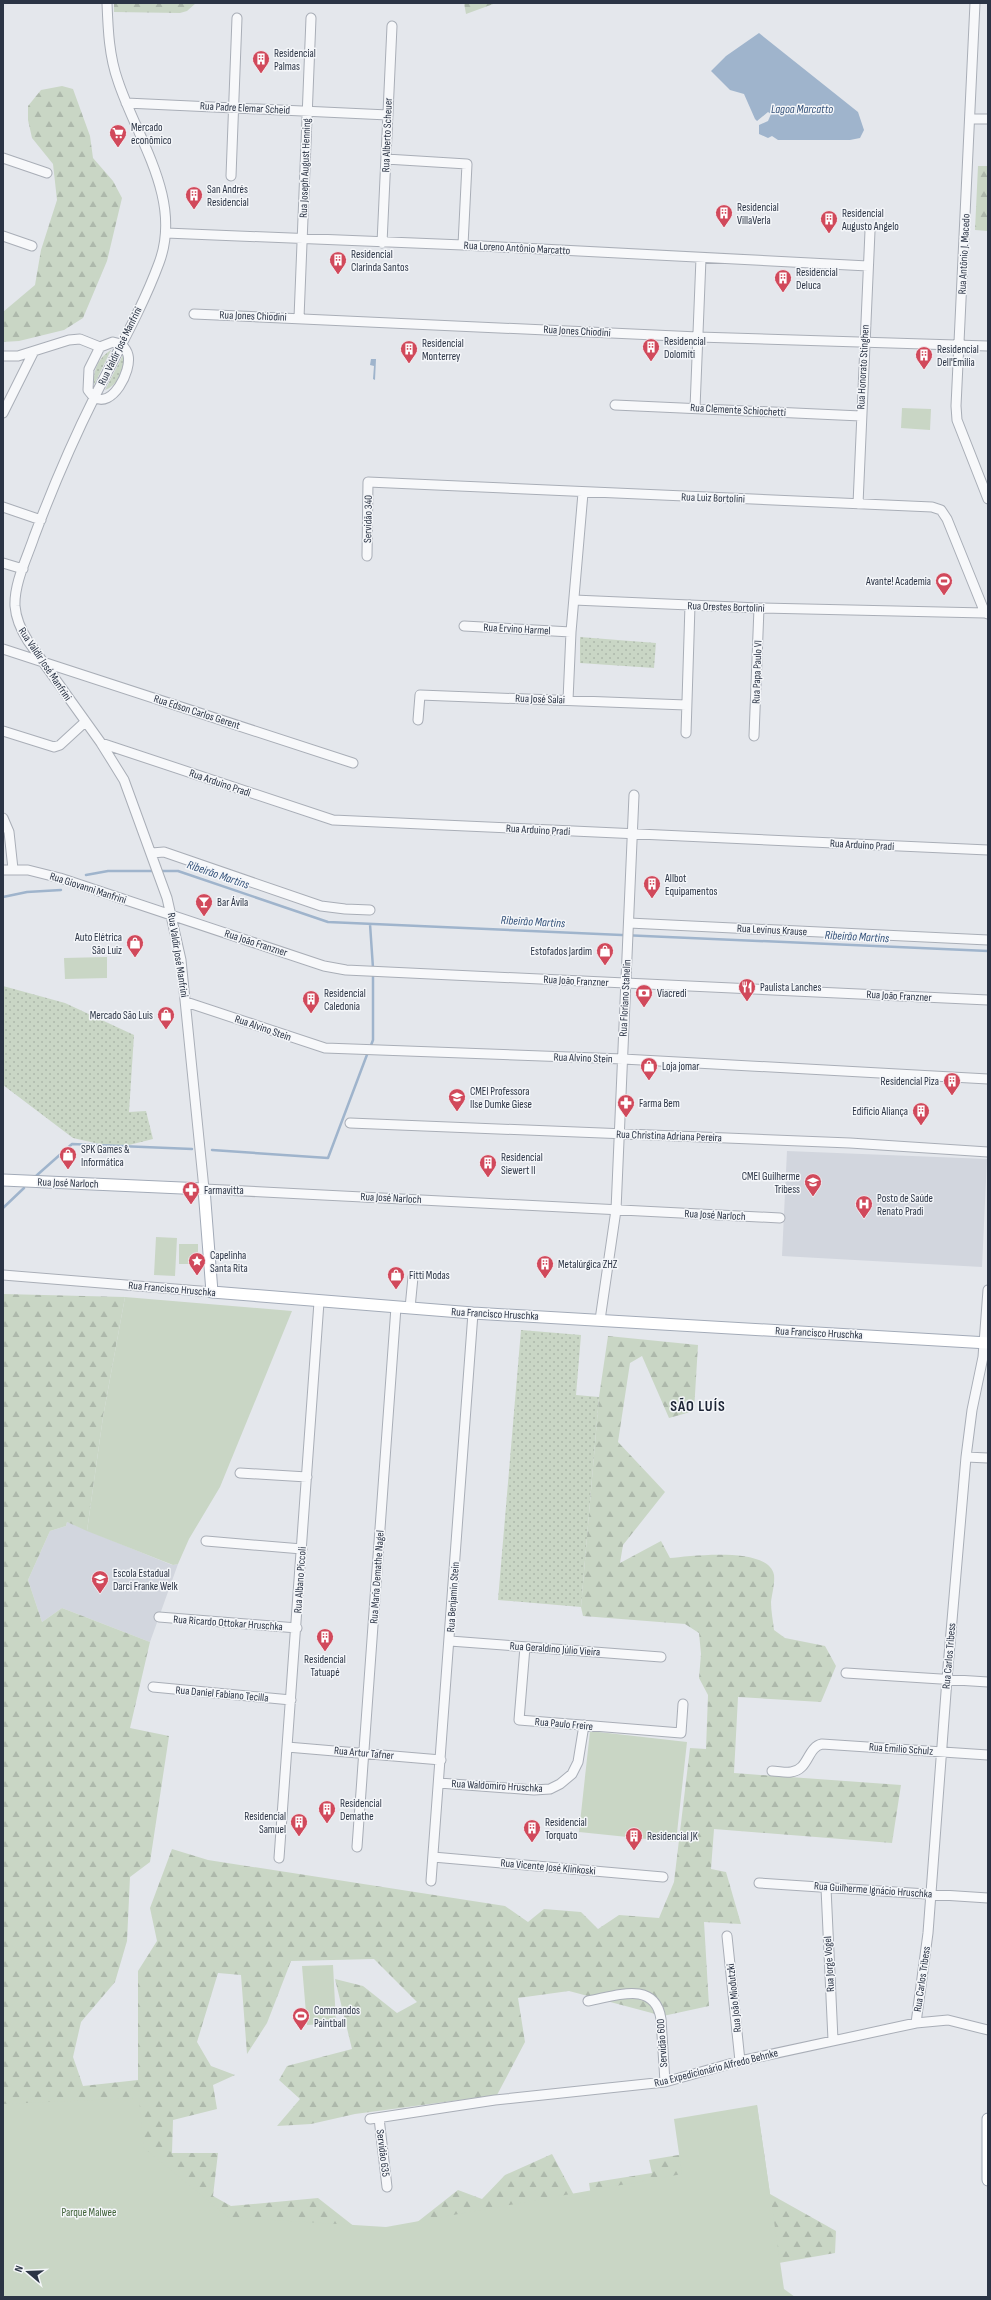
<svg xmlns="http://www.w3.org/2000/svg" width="991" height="2300" font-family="'Sofia Sans Condensed',sans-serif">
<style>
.built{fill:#d2d6de}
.grass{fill:url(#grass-dots)}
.forest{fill:url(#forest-firs)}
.park{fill:#c9d6c5}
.water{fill:#9fb4cc}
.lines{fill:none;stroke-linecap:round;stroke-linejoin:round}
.stream{stroke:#9fb4cc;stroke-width:2.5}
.minor-casing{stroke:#a9aeb7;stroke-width:11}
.major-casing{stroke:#a3abb8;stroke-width:13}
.minor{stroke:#f7f8fa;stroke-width:9}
.major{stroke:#fff;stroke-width:11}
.labels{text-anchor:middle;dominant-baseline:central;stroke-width:3;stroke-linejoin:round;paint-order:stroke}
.poi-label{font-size:11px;fill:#2b3445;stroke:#f4f6f9;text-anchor:start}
.street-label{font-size:11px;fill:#2b3445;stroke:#f4f6f9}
.park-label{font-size:11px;fill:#3f6138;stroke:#f4f6f9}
.water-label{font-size:12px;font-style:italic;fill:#34527a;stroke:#f4f6f9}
.district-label{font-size:15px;font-weight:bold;letter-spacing:1px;fill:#1d2536;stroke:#f4f6f9}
</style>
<defs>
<pattern id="grass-dots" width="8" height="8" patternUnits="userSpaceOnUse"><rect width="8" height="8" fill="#c9d6c5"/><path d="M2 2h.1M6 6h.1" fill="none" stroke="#adb8ab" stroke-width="1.8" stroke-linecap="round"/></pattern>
<pattern id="forest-firs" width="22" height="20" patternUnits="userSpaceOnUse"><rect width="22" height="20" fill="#c9d6c5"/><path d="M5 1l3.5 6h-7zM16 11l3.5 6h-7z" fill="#adb8ab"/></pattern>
</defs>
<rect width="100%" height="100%" fill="#e4e7ec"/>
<path class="built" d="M787,1151L987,1159L982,1267L782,1256Z
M67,1522L172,1565L178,1564L150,1642L62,1608L42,1622L28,1580L50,1531L66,1526Z"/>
<path class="grass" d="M111,350L94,385C93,370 98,358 111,350Z
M123,355C127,369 118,385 105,390Z
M580,637L656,643L654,668L580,663Z
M3,986L65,1003L134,1035L129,1112L146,1111L153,1139L117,1148L73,1138L3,1085Z
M521,1330L581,1335L576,1395L599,1397L581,1607L498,1600Z"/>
<path class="forest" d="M114,3H196L187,11L180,13L114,12Z
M464,3H496L466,14Z
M62,86L73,89L90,136L93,158L113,181L122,198L107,261L83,318L64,330L19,341L3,342V312L35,285L41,250L57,200L53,164L32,138L28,120V106L41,90Z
M978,166H988V231L975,230Z
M3,1294L125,1297L103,1417L87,1531L67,1522L66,1526L50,1531L28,1580L42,1622L62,1608L150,1642L130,1728L169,1736L150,1862L130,1877L127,1941L115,1982L81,2022L73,2057L83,2086L138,2080V1971L157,1941L150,1908L172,1849L208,1860L505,1906L528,1922L544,1909L581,1912L598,1929L619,1915L659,1918L674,1882L690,1748L706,1749L708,1695L699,1678L701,1654L699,1633L685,1624L583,1616L581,1607L599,1397L608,1336L698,1345L694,1411L669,1418L642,1356L630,1363L618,1442L665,1492L623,1545L620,1563L661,1541L670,1558C691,1556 769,1546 774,1575C775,1583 772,1594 771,1602C771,1611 773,1621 774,1630L785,1638L825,1646L836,1666L821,1702L738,1697L734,1773L901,1785L892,1843L714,1829L711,1869L726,1872L741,1924L704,1922L709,2006L663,2016L569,1991L518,1998L525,2042L497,2095L355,2114L311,2124L277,2126L300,2099L279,2080L287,2066L352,2049L335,1979L363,1986L397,2013L417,2002L374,1959L291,1961L267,2023L247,2054L241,1975L218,1973L197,2042L211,2066L235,2075L213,2085L217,2109L173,2120L172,2153H218L213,2196L231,2206L318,2198L383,2249L458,2190L482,2199L505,2175L552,2154L584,2214L593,2210L589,2183L652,2173L649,2160L690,2153L757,2105L770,2194L836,2231L835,2253L756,2267L3,2297Z"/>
<path class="park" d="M902,408L931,409L930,430L901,428Z
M107,957V978L65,979L64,958Z
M156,1237L177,1238L175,1276L154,1275Z
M179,1244H198V1264H179Z
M125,1297L292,1311L220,1487L189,1539L178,1564L173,1565L87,1531L103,1417Z
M590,1731L687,1742L676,1842L579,1832Z
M333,1965L336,2023L307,2025L302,1966Z
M139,2098L144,2148L228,2217L386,2227L682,2174L674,2119L757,2105L784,2289L795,2297H3V2104Z"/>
<path class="water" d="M759,33L858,112L864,130L860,138L850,140H778L772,136L768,138L759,134V125L768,121L771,114L768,112L757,121L755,119L744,94L730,90L711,71L726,56Z
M371,359H376L375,380L373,379L374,366L370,365Z"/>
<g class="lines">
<path class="stream" d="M86,875L108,871H178L328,922L988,951
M3,897L27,892L61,890
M370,924L373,968
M370,1048L373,1040V973
M212,1150L328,1158L368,1052
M36,1176L72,1144L192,1149
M3,1208L24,1188"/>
<g class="minor-casing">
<path id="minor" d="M107,3C108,29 109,56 118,81C137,139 183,199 159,263C142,309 117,352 95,396C72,442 52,489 34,537C27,558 14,583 15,606C16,619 21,630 28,641L101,743L124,780L167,898L181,960L204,1189L780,1218
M975,3L956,406L957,420L988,499
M126,103L388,115
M971,119H988
M3,158L47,173
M386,159L467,164L463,245
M231,176L237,18
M166,233L463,245L868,266
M3,236L32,246
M382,243L392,26
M194,314L698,337L988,346
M299,318L311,18
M113,342L121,344C124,347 127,351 128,355C132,371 112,409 94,397C92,396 90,392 88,390L89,369L100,347Z
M3,356H18L69,340L80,339L100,347
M615,405L861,416
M695,408L701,258
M3,413L33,353
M858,504L870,231
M3,507L41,520
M367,556L368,482L932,507L941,510L947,519L985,613L988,614
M3,563L23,569
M574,600L759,608L985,613
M464,626L571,632
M3,649L353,763
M568,700L571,632L583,493
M418,720L420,695L686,705
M3,731L54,747L60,745L85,722
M686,733L690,605
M754,736L759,608
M101,743L333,820L988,850
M3,818L9,832L13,869
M152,853L164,852L321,906L345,909L370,910
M3,870H28L60,878L324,966L346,970L988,1000
M629,923L988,940
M186,1002L325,1048L623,1059L988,1079
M350,1123L850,1143L988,1152
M3,1275L212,1292
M410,1308L413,1277
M600,1320L616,1210L634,795
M966,1457L988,1458
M240,1473L307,1477
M206,1541L302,1549
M159,1617L297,1628
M450,1641L661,1657
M525,1647L519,1720L681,1733L683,1704
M846,1673L988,1682
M153,1687L291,1700
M287,1747L441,1760
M772,1771C778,1771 785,1773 791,1772C809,1770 807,1747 822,1744L988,1755
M439,1783L534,1790L550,1789L560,1784L572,1774L578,1762L584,1725
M357,1847L396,1307
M433,1857L663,1877
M279,1858L319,1302
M431,1881L473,1313
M759,1883L988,1898
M826,1888L833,2040
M727,1936L740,2061
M588,2001C616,1996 655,1980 661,2019L665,2082
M916,2023L928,1933L947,1679L966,1457L972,1410L983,1357L988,1290
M379,2118L387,2187
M370,2119L495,2100L665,2082L740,2061L916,2023L948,2020L988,2030"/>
</g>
<g class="major-casing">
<path id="major" d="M3,1180L204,1189L212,1292L473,1313L988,1343
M988,2119V2180"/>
</g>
<use href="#minor" class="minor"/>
<use href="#major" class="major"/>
</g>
<defs>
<g id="building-pin" transform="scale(0.9)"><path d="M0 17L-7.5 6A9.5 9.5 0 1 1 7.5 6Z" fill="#d1495b" stroke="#f4f6f9"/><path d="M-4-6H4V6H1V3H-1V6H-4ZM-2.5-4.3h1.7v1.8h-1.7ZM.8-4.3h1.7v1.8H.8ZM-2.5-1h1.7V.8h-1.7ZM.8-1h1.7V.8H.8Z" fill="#fff"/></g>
<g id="supermarket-pin" transform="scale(0.9)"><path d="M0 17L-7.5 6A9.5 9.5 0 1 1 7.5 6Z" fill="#d1495b" stroke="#f4f6f9"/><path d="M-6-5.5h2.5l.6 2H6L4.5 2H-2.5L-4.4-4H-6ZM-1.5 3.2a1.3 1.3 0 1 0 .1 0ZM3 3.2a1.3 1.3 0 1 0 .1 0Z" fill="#fff"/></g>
<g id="stadium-pin" transform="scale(0.9)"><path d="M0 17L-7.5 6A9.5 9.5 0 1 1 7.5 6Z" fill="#d1495b" stroke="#f4f6f9"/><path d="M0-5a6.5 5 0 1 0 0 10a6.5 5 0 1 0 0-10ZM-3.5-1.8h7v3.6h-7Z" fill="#fff"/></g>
<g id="bar-pin" transform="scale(0.9)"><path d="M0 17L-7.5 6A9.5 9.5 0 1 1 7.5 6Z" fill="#d1495b" stroke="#f4f6f9"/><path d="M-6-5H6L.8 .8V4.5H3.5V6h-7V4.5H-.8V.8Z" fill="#fff"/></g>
<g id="shop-pin" transform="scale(0.9)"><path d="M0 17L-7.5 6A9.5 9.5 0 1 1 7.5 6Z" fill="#d1495b" stroke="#f4f6f9"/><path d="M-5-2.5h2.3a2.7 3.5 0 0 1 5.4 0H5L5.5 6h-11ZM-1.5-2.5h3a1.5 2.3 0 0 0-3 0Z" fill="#fff"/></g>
<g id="restaurant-pin" transform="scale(0.9)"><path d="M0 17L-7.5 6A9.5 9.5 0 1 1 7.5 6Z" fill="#d1495b" stroke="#f4f6f9"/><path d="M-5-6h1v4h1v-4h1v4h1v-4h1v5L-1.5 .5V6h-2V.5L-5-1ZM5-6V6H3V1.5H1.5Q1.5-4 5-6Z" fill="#fff"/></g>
<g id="bank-pin" transform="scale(0.9)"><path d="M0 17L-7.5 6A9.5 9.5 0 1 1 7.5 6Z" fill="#d1495b" stroke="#f4f6f9"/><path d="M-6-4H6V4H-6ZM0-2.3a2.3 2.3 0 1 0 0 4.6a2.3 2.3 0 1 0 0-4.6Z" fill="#fff"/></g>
<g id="school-pin" transform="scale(0.9)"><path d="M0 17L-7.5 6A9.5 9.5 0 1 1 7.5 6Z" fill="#d1495b" stroke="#f4f6f9"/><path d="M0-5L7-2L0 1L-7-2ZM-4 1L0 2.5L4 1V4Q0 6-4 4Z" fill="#fff"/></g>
<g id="pharmacy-pin" transform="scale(0.9)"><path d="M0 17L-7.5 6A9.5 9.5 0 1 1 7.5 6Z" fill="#d1495b" stroke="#f4f6f9"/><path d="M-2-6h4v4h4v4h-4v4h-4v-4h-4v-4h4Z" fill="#fff"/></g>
<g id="hospital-pin" transform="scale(0.9)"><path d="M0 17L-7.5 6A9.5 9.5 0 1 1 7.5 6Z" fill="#d1495b" stroke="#f4f6f9"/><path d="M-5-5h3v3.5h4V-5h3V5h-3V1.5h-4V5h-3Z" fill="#fff"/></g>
<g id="sight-pin" transform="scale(0.9)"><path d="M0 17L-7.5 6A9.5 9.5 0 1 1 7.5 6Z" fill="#d1495b" stroke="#f4f6f9"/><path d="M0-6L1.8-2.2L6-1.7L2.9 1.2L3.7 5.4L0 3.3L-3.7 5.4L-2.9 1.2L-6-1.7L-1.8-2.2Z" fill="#fff"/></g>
</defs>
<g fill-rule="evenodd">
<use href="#building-pin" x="261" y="59"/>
<use href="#supermarket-pin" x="118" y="133"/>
<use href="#building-pin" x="194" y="195"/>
<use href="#building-pin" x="724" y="213"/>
<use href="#building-pin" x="829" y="219"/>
<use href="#building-pin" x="338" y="260"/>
<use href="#building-pin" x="783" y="278"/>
<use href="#building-pin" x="651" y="347"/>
<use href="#building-pin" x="409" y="349"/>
<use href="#building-pin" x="924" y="355"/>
<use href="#stadium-pin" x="944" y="581"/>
<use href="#building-pin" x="652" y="884"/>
<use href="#bar-pin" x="204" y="902"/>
<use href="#shop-pin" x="135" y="943"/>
<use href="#shop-pin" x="605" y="951"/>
<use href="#restaurant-pin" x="747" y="987"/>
<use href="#bank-pin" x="644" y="993"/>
<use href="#building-pin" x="311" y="999"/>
<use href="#shop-pin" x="166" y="1015"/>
<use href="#shop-pin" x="649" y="1066"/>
<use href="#building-pin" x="952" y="1081"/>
<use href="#school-pin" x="457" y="1097"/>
<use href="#pharmacy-pin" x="626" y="1103"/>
<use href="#building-pin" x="921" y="1111"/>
<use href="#shop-pin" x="68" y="1155"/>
<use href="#building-pin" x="488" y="1163"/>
<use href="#school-pin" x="813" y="1182"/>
<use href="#pharmacy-pin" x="191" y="1190"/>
<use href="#hospital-pin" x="864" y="1204"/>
<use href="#sight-pin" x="197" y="1261"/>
<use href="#building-pin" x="545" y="1264"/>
<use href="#shop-pin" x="396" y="1275"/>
<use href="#school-pin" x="100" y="1579"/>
<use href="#building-pin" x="325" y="1637"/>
<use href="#building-pin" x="327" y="1809"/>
<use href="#building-pin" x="299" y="1822"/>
<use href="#building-pin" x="532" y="1828"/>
<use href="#building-pin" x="634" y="1836"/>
<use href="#stadium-pin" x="301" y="2016"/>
</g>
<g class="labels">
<g class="poi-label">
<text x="274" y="53">Residencial<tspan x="274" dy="13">Palmas</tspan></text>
<text x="131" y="127">Mercado<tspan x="131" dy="13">econômico</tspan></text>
<text x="207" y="189">San Andrés<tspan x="207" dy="13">Residencial</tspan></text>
<text x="737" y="207">Residencial<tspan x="737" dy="13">VillaVerla</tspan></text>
<text x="842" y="213">Residencial<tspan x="842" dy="13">Augusto Angelo</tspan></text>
<text x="351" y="254">Residencial<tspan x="351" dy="13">Clarinda Santos</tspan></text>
<text x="796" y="272">Residencial<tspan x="796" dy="13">Deluca</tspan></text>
<text x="664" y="341">Residencial<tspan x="664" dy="13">Dolomiti</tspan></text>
<text x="422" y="343">Residencial<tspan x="422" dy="13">Monterrey</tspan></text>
<text x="937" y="349">Residencial<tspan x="937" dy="13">Dell'Emilia</tspan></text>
<text x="931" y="581" text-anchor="end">Avante! Academia</text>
<text x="665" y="878">Allbot<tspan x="665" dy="13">Equipamentos</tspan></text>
<text x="217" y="902">Bar Ávila</text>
<text x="122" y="937" text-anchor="end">Auto Elétrica<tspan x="122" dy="13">São Luiz</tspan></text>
<text x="592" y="951" text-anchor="end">Estofados Jardim</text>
<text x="760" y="987">Paulista Lanches</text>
<text x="324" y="993">Residencial<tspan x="324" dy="13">Caledonia</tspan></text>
<text x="657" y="993">Viacredi</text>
<text x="153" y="1015" text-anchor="end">Mercado São Luis</text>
<text x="662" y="1066">Loja jomar</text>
<text x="939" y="1081" text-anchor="end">Residencial Piza</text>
<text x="470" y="1091">CMEI Professora<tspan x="470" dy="13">Ilse Dumke Giese</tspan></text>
<text x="639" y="1103">Farma Bem</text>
<text x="908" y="1111" text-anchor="end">Edifício Aliança</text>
<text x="81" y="1149">SPK Games &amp;<tspan x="81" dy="13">Informática</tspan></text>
<text x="501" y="1157">Residencial<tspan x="501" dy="13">Siewert II</tspan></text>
<text x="800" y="1176" text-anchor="end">CMEI Guilherme<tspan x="800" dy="13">Tribess</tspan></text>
<text x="204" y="1190">Farmavitta</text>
<text x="877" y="1198">Posto de Saúde<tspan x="877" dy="13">Renato Pradi</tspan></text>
<text x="210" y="1255">Capelinha<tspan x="210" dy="13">Santa Rita</tspan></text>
<text x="558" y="1264">Metalúrgica ZHZ</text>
<text x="409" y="1275">Fitti Modas</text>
<text x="113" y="1573">Escola Estadual<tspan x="113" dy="13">Darci Franke Welk</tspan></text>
<text x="325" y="1659" text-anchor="middle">Residencial<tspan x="325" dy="13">Tatuapé</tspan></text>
<text x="340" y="1803">Residencial<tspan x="340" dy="13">Demathe</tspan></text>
<text x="286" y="1816" text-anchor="end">Residencial<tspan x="286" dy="13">Samuel</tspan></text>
<text x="545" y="1822">Residencial<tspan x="545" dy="13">Torquato</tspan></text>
<text x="647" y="1836">Residencial JK</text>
<text x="314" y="2010">Commandos<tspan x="314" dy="13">Paintball</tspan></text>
</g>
<g class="street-label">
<text transform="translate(245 108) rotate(3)">Rua Padre Elemar Scheid</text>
<text transform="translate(387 135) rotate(-88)">Rua Alberto Scheuer</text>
<text transform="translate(305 168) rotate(-88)">Rua Joseph August Henning</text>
<text transform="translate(517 248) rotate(3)">Rua Loreno Antônio Marcatto</text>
<text transform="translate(964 254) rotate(-87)">Rua Antônio J. Macedo</text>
<text transform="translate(253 316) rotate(2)">Rua Jones Chiodini</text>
<text transform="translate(577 331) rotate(3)">Rua Jones Chiodini</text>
<text transform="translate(120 346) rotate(-64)">Rua Valdir José Manfrini</text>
<text transform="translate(863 367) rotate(-87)">Rua Honorato Stinghen</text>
<text transform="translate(738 410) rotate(3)">Rua Clemente Schiochetti</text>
<text transform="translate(713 498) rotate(2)">Rua Luiz Bortolini</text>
<text transform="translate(368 519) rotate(-89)">Servidão 340</text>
<text transform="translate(726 607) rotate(2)">Rua Orestes Bortolini</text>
<text transform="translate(517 629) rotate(3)">Rua Ervino Harmel</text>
<text transform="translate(45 664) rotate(56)">Rua Valdir José Manfrini</text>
<text transform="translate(757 672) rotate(-88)">Rua Papa Paulo VI</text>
<text transform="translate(540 699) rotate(2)">Rua José Salai</text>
<text transform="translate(197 712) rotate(18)">Rua Edson Carlos Gerent</text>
<text transform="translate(220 783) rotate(19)">Rua Arduino Pradi</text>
<text transform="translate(538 830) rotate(3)">Rua Arduino Pradi</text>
<text transform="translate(862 845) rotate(3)">Rua Arduino Pradi</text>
<text transform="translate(88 888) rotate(18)">Rua Giovanni Manfrini</text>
<text transform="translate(772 930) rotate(3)">Rua Levinus Krause</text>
<text transform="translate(256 943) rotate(18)">Rua João Franzner</text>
<text transform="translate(178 955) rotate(81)">Rua Valdir José Manfrini</text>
<text transform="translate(576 981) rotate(3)">Rua João Franzner</text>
<text transform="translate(899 996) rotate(3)">Rua João Franzner</text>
<text transform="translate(625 998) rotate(-87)">Rua Floriano Stahelin</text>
<text transform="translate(263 1028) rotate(19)">Rua Alvino Stein</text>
<text transform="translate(583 1058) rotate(2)">Rua Alvino Stein</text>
<text transform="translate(669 1136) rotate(2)">Rua Christina Adriana Pereira</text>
<text transform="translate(68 1183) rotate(2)">Rua José Narloch</text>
<text transform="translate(391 1198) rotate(3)">Rua José Narloch</text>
<text transform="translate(715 1215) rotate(3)">Rua José Narloch</text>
<text transform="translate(172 1289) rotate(5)">Rua Francisco Hruschka</text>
<text transform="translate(495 1314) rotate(3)">Rua Francisco Hruschka</text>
<text transform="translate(819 1333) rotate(3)">Rua Francisco Hruschka</text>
<text transform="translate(377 1577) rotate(-86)">Rua Maria Demathe Nagel</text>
<text transform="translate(300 1580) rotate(-86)">Rua Albano Piccoli</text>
<text transform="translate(453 1597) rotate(-86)">Rua Benjamin Stein</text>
<text transform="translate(228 1623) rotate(4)">Rua Ricardo Ottokar Hruschka</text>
<text transform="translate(555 1649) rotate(4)">Rua Geraldino Júlio Vieira</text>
<text transform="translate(949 1656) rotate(-85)">Rua Carlos Tribess</text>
<text transform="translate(222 1694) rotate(5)">Rua Daniel Fabiano Tecilla</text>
<text transform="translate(564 1724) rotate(5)">Rua Paulo Freire</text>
<text transform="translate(901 1749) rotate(4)">Rua Emilio Schulz</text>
<text transform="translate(364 1753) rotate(5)">Rua Artur Tafner</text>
<text transform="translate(497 1786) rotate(3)">Rua Waldomiro Hruschka</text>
<text transform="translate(548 1867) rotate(5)">Rua Vicente José Klinkoski</text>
<text transform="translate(873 1890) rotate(4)">Rua Guilherme Ignácio Hruschka</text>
<text transform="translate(829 1964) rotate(-93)">Rua Jorge Vogel</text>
<text transform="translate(922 1979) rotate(-82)">Rua Carlos Tribess</text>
<text transform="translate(734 1998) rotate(-96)">Rua João Miodutzki</text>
<text transform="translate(662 2043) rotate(-94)">Servidão 600</text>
<text transform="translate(716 2068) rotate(-14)">Rua Expedicionário Alfredo Behnke</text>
<text transform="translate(383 2153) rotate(83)">Servidão 635</text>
</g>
<g class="park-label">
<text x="89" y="2212">Parque Malwee</text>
</g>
<g class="water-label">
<text x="802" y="109">Lagoa Marcatto</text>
<text transform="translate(218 875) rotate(19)">Ribeirão Martins</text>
<text transform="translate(533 922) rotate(3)">Ribeirão Martins</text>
<text transform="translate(857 937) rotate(3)">Ribeirão Martins</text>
</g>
<g class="district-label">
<text x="698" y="1406">SÃO LUÍS</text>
</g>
</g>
<rect width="991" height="2300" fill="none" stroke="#2b3445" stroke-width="8"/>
<g transform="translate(28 2272) rotate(289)" stroke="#f4f6f9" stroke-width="3" paint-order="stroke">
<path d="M0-3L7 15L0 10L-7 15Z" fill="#2b3445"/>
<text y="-6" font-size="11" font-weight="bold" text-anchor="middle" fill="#2b3445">N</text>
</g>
</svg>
